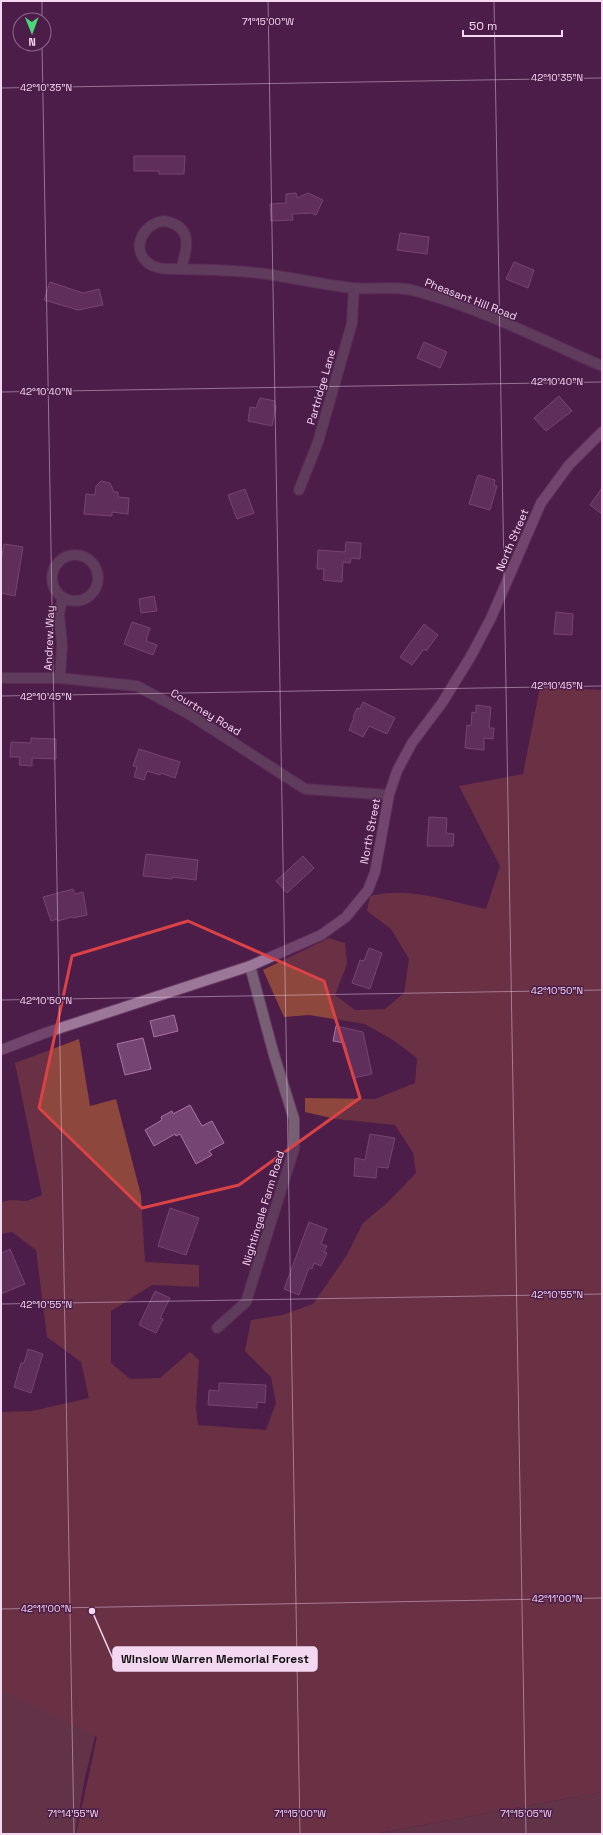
<svg xmlns="http://www.w3.org/2000/svg" width="603" height="1835" font-family="'Space Grotesk',sans-serif">
<style>
.green{fill:#7c4e46}
.forest{fill:#8e473c}
.building{fill:#764472;stroke:#aa74a5}
.lines{fill:none;stroke-linecap:round;stroke-linejoin:round}
.street-casing{stroke:#673b64;stroke-width:12}
.secondary-casing{stroke:#673b64;stroke-width:12}
.street{stroke:#775f74;stroke-width:10}
.secondary{stroke:#9d7799;stroke-width:10}
.marked{fill:none;stroke:#da4246;stroke-width:3;stroke-linejoin:round}
.ticks{fill:none;stroke:#f4d7f1;stroke-width:1;stroke-opacity:0.45}
.labels{text-anchor:middle;dominant-baseline:central;stroke-width:3;stroke-linejoin:round;paint-order:stroke}
.street-label{font-size:11px;fill:#f4d7f1;stroke:#4c1d49}
.ticks-label{font-size:10px;text-anchor:middle;fill:#f4d7f1;stroke:#4c1d49;stroke-width:3;stroke-linejoin:round;paint-order:stroke}
.leader{fill:none;stroke:#f4d7f1;stroke-width:1.5}
.callout-dot{fill:#f4d7f1;stroke:#4c1d49;stroke-width:1.5}
.callout{fill:#f4d7f1;stroke:#f4d7f1;stroke-width:1.5}
.callout-label{font-size:12px;text-anchor:middle;font-weight:bold;fill:#111}
</style>
<rect width="100%" height="100%" fill="#4c1d49"/>
<path class="green" d="M1,1444L118,1644L85,1777L75,1834H1Z
M602,1792V1834H375Z"/>
<path class="forest" d="M540,687L602,690V1792L375,1834H76L97,1737L8,1694H1V1412L32,1411L89,1398L81,1362L47,1337L36,1250L12,1232L1,1234V1202L10,1200L27,1201L42,1195L15,1063L79,1039L90,1106L116,1099L141,1195L145,1262L199,1265V1287L152,1285L111,1311V1363L130,1379L160,1378L190,1352L199,1360L196,1408L198,1425L266,1430L276,1403L271,1377L245,1351L251,1320L282,1315L313,1304L347,1255L363,1223L387,1203L416,1173L413,1153L395,1125L336,1119L305,1112V1098L375,1099L415,1083L417,1058L393,1040L365,1024L309,1015L284,1017L263,970L329,938L345,943L347,964L335,995L355,1010L385,1009L404,993L409,959L391,929L367,911L370,896C411,886 446,901 486,909L500,866L459,786L523,774Z"/>
<path class="building" d="M134,156H185L184,174H159V171H134Z
M296,193L297,198L308,193L323,200L316,215L311,213L292,214L293,220L271,221L270,204L286,203V194Z
M400,233L429,237L427,254L397,250Z
M514,262L534,270L528,288L506,279Z
M50,282L83,293L99,289L103,305L78,310L44,300Z
M424,342L447,352L440,368L417,358Z
M559,396L572,411L546,431L534,418Z
M260,398L275,401L274,406H276L272,426L248,421L250,407L256,408Z
M478,475L495,480L494,486H497L490,510L469,504Z
M101,481L110,483L114,492H118V497L129,498L128,514L112,512V516L84,514L86,494L95,495L96,486Z
M602,488V514L590,505Z
M245,489L254,513L237,519L228,495Z
M346,542L361,543L360,559L351,558L350,563L343,562L342,582L323,580L324,569H317L318,550L345,552Z
M4,544L23,547L15,596L1,593V561Z
M154,596L157,611L141,613L139,599Z
M556,612L573,614L572,635L554,634Z
M132,622L150,628L146,641L157,645L153,655L124,644Z
M424,624L438,635L426,651L424,649L412,665L400,657Z
M363,702L395,718L387,734L369,726L363,737L349,730L354,718L353,717L357,708L360,709Z
M476,705L491,707L489,728H494L493,739L484,738V750L465,748L467,725L471,726L472,712L476,713Z
M31,738L56,739V759L32,758V766L19,765L20,757H10L11,742L31,743Z
M139,749L180,762L175,778L161,773L160,775L147,771L144,780L134,777L137,767L133,766Z
M429,817L447,818L446,833L454,834L453,846H427Z
M146,854L198,860L196,880L172,877V879L143,876Z
M303,856L314,868L287,893L276,881Z
M73,889L75,894L83,892L87,915L73,918L72,917L58,921L57,919L51,921L43,897Z
M369,948L382,953L370,989L352,983L360,960L364,961Z
M174,1015L178,1031L154,1037L150,1021Z
M336,1026L363,1032L372,1074L353,1078L345,1043L333,1041Z
M143,1038L151,1069L125,1075L117,1044Z
M190,1105L202,1126L212,1121L224,1143L209,1151L212,1155L196,1164L180,1134L176,1136L175,1134L154,1146L145,1130L162,1120L161,1117L172,1111L173,1114Z
M370,1134L395,1138L388,1168L377,1167L376,1178L354,1176L355,1158L365,1160Z
M170,1208L199,1218L186,1255L158,1246Z
M309,1222L327,1229L321,1244L327,1246L324,1252L327,1253L321,1266L314,1263L312,1269L309,1268L299,1295L284,1289Z
M10,1249L25,1284L1,1294V1253Z
M155,1291L170,1298L160,1318L163,1319L156,1333L139,1325Z
M28,1349L43,1354L31,1393L14,1387L21,1363H24Z
M219,1383L266,1385L265,1403L257,1402V1408L208,1405L209,1390L219,1391Z"/>
<g class="lines">
<g class="street-casing">
<path id="street" d="M164,221C193,226 188,247 181,269C172,269 161,270 153,266C129,254 140,224 164,221Z
M181,269C209,270 238,270 266,274C295,278 324,285 353,288C375,290 397,285 419,292C482,309 542,340 602,366
M299,490L318,442L352,323L354,288
M52 578a23 23 0 1 1 46 0a23 23 0 1 1-46 0Z
M1,678H60L137,686L189,714L305,789L389,795
M60,678L62,645L59,614L63,597
M217,1328L246,1302L294,1149V1119L274,1055L250,966"/>
</g>
<g class="secondary-casing">
<path id="secondary" d="M1,1050L45,1033L250,966L321,935L346,917L368,890L375,872L389,795L397,771L412,743L442,703L471,656L491,618L541,503L569,465L602,432"/>
</g>
<use href="#street" class="street"/>
<use href="#secondary" class="secondary"/>
</g>
<path d="M0 0H603V1835H0ZM188,921L324,981L360,1098L239,1185L142,1208L39,1108L72,956Z" fill="#4c1d49" fill-opacity=".55" fill-rule="evenodd"/>
<path class="marked" d="M188,921L324,981L360,1098L239,1185L142,1208L39,1108L72,956Z"/>
<path class="ticks" d="M42,1V20M268,1L300,1834M494,1L526,1834M42,44L74,1834M1,88L602,78M1,392L602,382M1,696L602,686M1,1000L602,990M1,1304L602,1294M1,1609L602,1598"/>
<g class="labels">
<g class="street-label">
<text transform="translate(471 299) rotate(21)">Pheasant Hill Road</text>
<text transform="translate(321 387) rotate(-74)">Partridge Lane</text>
<text transform="translate(512 540) rotate(-67)">North Street</text>
<text transform="translate(49 638) rotate(-88)">Andrew Way</text>
<text transform="translate(206 712) rotate(31)">Courtney Road</text>
<text transform="translate(370 831) rotate(-79)">North Street</text>
<text transform="translate(263 1208) rotate(-73)">Nightingale Farm Road</text>
</g>
</g>
<g class="ticks-label">
<text x="268" y="25">71°15'00"W</text>
<text x="557" y="81">42°10'35"N</text>
<text x="46" y="91">42°10'35"N</text>
<text x="557" y="385">42°10'40"N</text>
<text x="46" y="395">42°10'40"N</text>
<text x="557" y="689">42°10'45"N</text>
<text x="46" y="700">42°10'45"N</text>
<text x="557" y="994">42°10'50"N</text>
<text x="46" y="1004">42°10'50"N</text>
<text x="557" y="1298">42°10'55"N</text>
<text x="46" y="1308">42°10'55"N</text>
<text x="557" y="1602">42°11'00"N</text>
<text x="46" y="1612">42°11'00"N</text>
<text x="73" y="1817">71°14'55"W</text>
<text x="300" y="1817">71°15'00"W</text>
<text x="526" y="1817">71°15'05"W</text>
</g>
<path class="leader" d="M92 1611L113 1659"/>
<circle class="callout-dot" cx="92" cy="1611" r="4"/>
<rect class="callout" x="113" y="1647" width="204" height="24" rx="4"/>
<g class="callout-label">
<text x="215" y="1663">Winslow Warren Memorial Forest</text>
</g>
<rect width="603" height="1835" fill="none" stroke="#f4d7f1" stroke-width="4"/>
<g transform="translate(32 32) rotate(179)"><circle r="19" fill="#4c1d49" stroke="#8f678c"/>
<path d="M0-3L7 15L0 10L-7 15Z" fill="#4bd677"/>
<text y="-6" font-size="11" font-weight="bold" text-anchor="middle" fill="#f4d7f1">N</text>
</g>
<path d="M463 30v6h99v-6" fill="none" stroke="#f4d7f1" stroke-width="2"/>
<text x="469" y="30" font-size="12" fill="#f4d7f1" stroke="#4c1d49" stroke-width="3" paint-order="stroke">50 m</text>
</svg>
